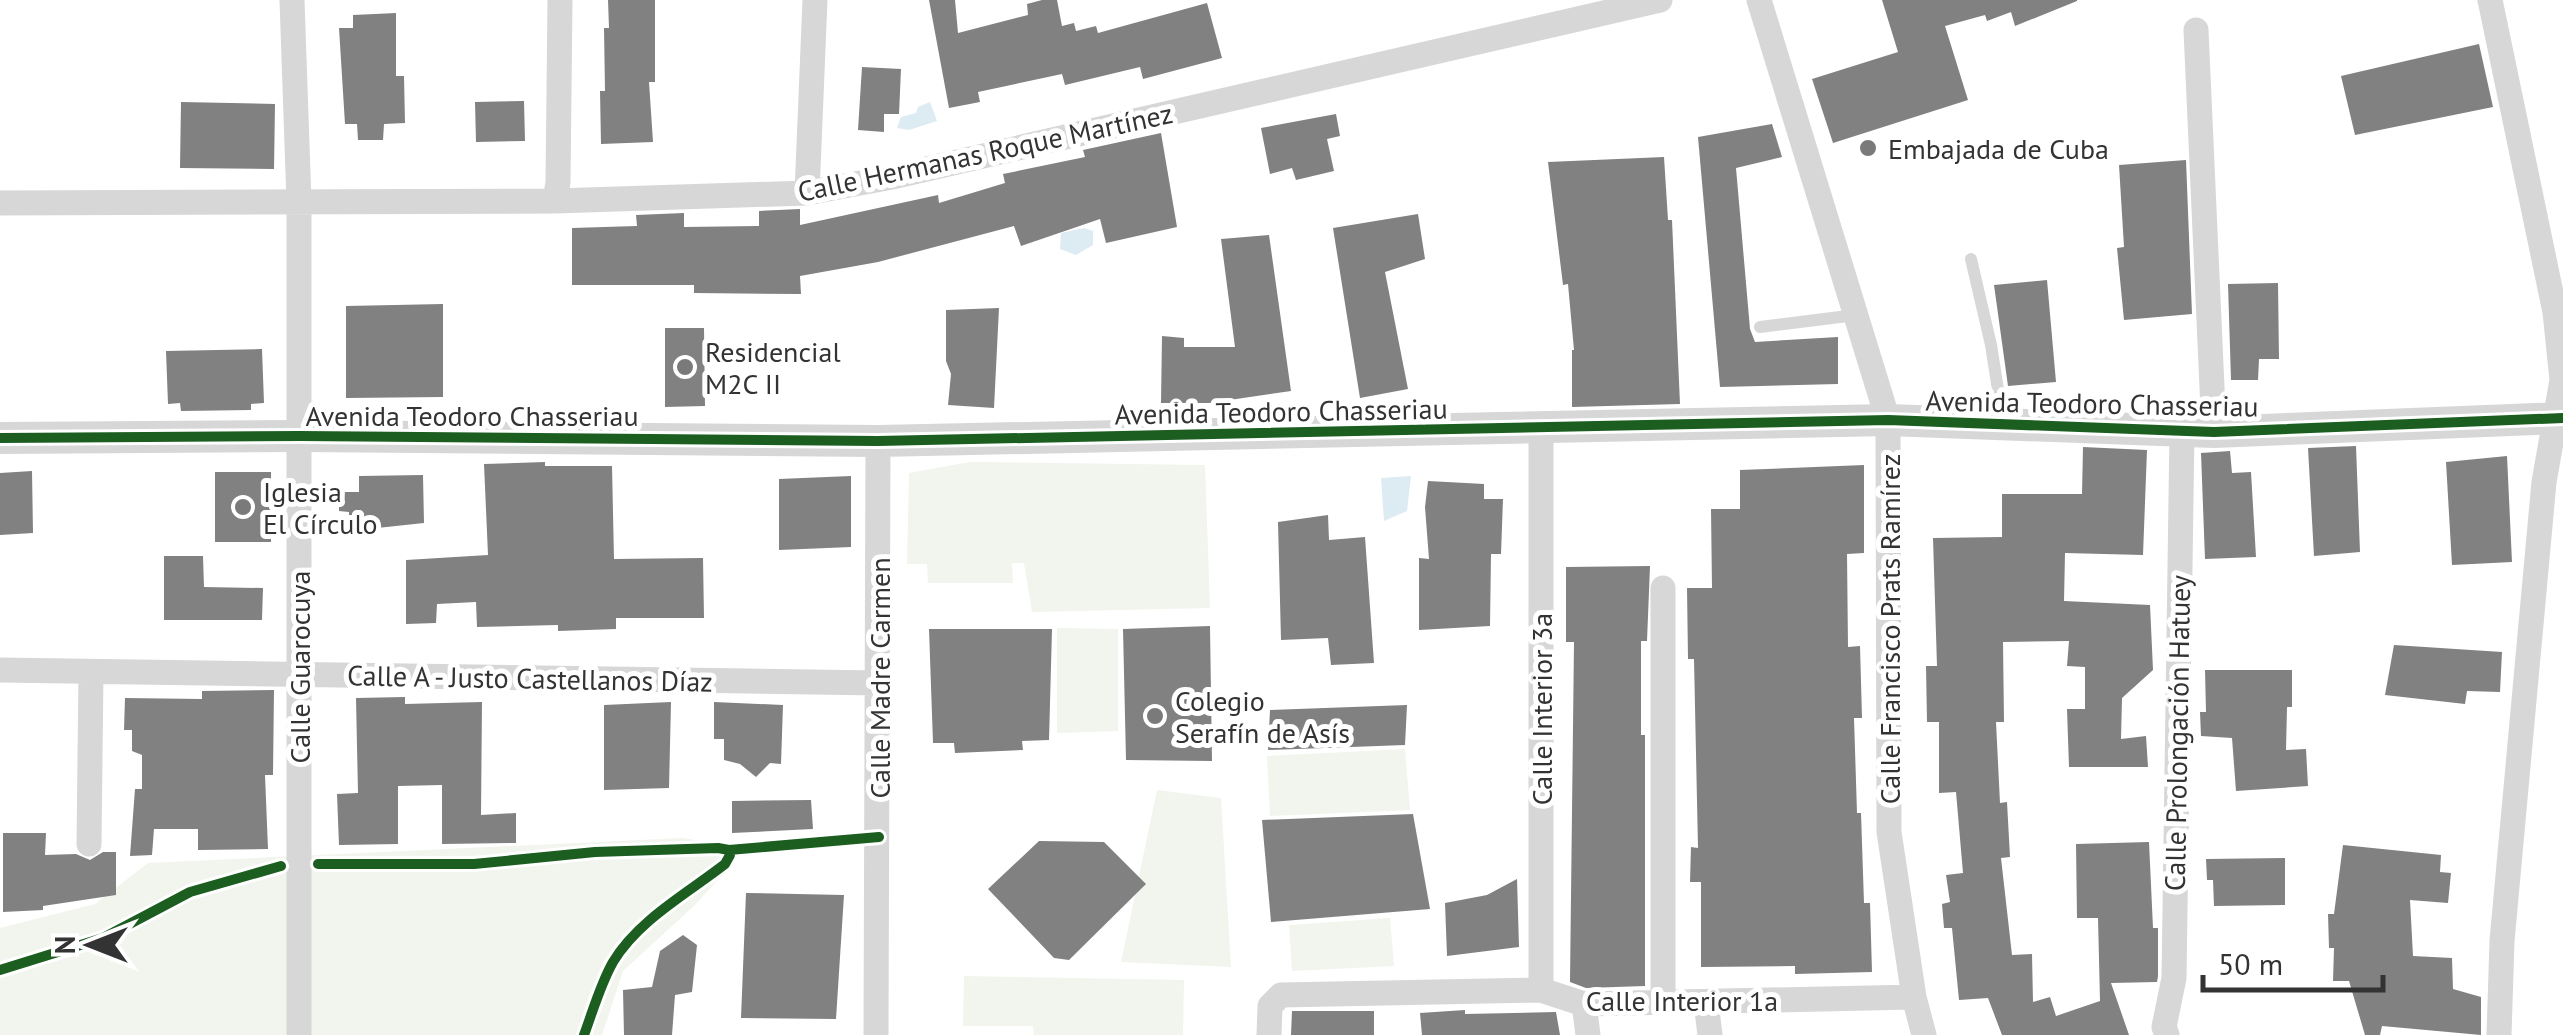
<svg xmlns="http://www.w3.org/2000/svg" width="2563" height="1035" font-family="'PT Sans',sans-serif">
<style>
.green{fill:#f1f5ed}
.water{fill:#ddebf3}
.building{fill:#818181}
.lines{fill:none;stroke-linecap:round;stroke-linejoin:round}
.service{stroke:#d7d7d7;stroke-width:12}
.minor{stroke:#d7d7d7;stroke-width:25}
.tertiary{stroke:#d7d7d7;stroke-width:32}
.cycleway-casing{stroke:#fff;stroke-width:16}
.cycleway{stroke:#1b5e20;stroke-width:10}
.poi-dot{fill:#7a7a7a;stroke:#fff;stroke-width:4}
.labels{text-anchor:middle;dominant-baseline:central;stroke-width:10;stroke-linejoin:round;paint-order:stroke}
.poi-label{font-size:28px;fill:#333;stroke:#fff;text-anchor:start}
.street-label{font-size:28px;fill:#333;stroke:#fff}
</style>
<rect width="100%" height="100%" fill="#fff"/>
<path class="green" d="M970,462L1205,465L1210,608L1032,612L1024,563H1012L1013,583H928L927,564H907L909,473Z
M1057,628L1118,629V731L1057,733Z
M1405,749L1410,810L1270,816L1267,756Z
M1157,790L1221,798L1231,967L1121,962Z
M683,838L746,849L694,906L623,971L602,1035H0V928L95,904L148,863Z
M1390,918L1394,966L1292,971L1289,925Z
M964,976L1184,980L1183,1035H1034L1033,1026H963Z"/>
<path class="water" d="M930,102L937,121L909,130L897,128L901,117L916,113L918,107Z
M1084,228L1093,231V245L1076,255L1060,249L1061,233Z
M1411,476L1407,511L1384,521L1381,478Z"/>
<path class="building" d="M608,0H655V82H649L653,142L601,144L600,91H605L604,28H609Z
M929,0H955L958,33L1028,15L1027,4L1042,0H1057L1062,26L1074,23L1076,31L1096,26L1098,33L1207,3L1222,58L1143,79L1140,67L1065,85L1062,74L978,92L980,102L949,108Z
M1882,0H2077V1L2015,26L2011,12L1987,21L1985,15L1945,26L1968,100L1833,143L1812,79L1898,52Z
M396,13V76H404L405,123L384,124L383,140H358L357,124H345L339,28H353V15Z
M2479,44L2493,107L2355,135L2341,76Z
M862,67L901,69L899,114H884V132L858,130Z
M524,101L525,141L476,142L475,102Z
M181,102L275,104L274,169L180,168Z
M1336,114L1340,136L1327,139L1334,171L1296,180L1292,168L1270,174L1261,128Z
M1772,124L1782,157L1736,168L1750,329L1755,342L1838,337V384L1720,387L1698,137Z
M1161,133L1177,227L1106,243L1100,219L1021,246L1014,226L878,262L800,276L801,294L694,293V285H572V228L637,226L636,215L684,213V227L759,226V211L800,209V225L938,195L939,203L1005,183L1003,174L1085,157L1083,150Z
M1664,157L1668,220H1672L1680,404L1572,407V350H1574L1568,284L1563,285L1548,162Z
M2186,160L2192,314L2124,320L2117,248L2124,247L2119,165Z
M1418,214L1425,259L1385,272L1408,389L1360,398L1333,228Z
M1269,235L1291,391L1209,403H1161L1162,336L1184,338V347H1235L1221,239Z
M2047,280L2056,382L2008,386L1994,285Z
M2278,283L2279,359H2259L2258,380H2231L2228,284Z
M443,304V397L346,398V306Z
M999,308L994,408L948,405L951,374L946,361V310Z
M665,328H704L705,406L665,407Z
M262,349L264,403L251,404V410L181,411L180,403L168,404L166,351Z
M2356,446L2360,552L2314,556L2308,448Z
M2083,447L2147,450L2143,555L2065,553L2064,601L2150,605L2153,670L2122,698L2121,739L2146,736L2148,767H2069L2067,709H2085V667L2067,666L2069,641L2003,642L2004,722H1996L2000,803L2007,802L2010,857L2001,858L2012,955L2032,954L2033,1002L2050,997L2056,1016L2100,1001L2098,918H2077L2076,844L2149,842L2153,928H2158V976L2157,982L2111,983L2129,1035H2002L1988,998L1959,1000L1952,928H1944L1942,904L1950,902L1946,875L1963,873L1956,792L1939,793V722H1927L1926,666H1937L1933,538L2002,537V494H2082Z
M2230,451L2232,473L2251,472L2256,557L2205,559L2201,453Z
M2507,456L2512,562L2452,565L2446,462Z
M545,462V466H612L614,559L703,558L704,618H616V629L558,631V625L477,627L476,602L437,604L436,623L406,624V560L488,555L484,464Z
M1864,465V553L1847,554L1848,647L1860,646L1862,718H1854L1857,813H1861L1864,903H1870L1872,972L1795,974V966L1701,967V882H1690L1691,847L1698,848L1694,659H1688L1687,588H1712L1711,509H1740V470Z
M32,471L33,533L0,535V473Z
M215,472H271V542H215Z
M423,475L424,523L349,531V512L339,511V492H359V476Z
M851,476V547L779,550V479Z
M1428,481L1484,484V499H1503L1501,554H1491L1490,626L1419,630V558L1429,559L1425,507Z
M1328,515L1329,540L1365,537L1374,663L1331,665L1328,638L1281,640L1278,522Z
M164,556H203L204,587L263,588L262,620H164Z
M1650,566L1647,641H1641V735H1645V986L1586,988L1570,982L1574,642H1566V567Z
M1210,626L1212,761L1126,760L1123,629Z
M929,629H1052L1049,740L1022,741L1023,750L955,753L954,743H933Z
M2394,645L2502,652L2500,692L2467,691L2465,704L2385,695Z
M2205,670H2292V707H2287L2286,750L2306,749L2308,786L2236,791L2232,738L2201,736L2200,712H2206Z
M274,690L273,775H265L268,849L198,850V829H154L152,855L130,856L135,789H142V755L132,751V730H124L125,698L202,699V691Z
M405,697V704L482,702L481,815L516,813V843L442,844V785L398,786V844L339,845L337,794L358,793L356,698Z
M671,702L669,788L604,790V705Z
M714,702L783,705L781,764L770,763L756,777L740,764L724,760V739H714Z
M1407,705L1405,745L1268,750L1270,710Z
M811,800L813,829L732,833V801Z
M1413,814L1430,909L1271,922L1262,820Z
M3,833H46L45,855L76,854L90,860L103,852H116V895L43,906V910L3,912Z
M1039,841L1104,842L1146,884L1069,960L1054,958L988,889Z
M2343,845L2441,855L2440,872L2451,873L2448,903L2410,900L2413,956L2452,958L2453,989L2481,997V1035L2382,1026L2380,1035H2365L2349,981H2333L2334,948H2329L2328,914H2334Z
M2285,858V905L2214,906L2213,880H2207L2206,859Z
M1517,879L1519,947L1447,956L1445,903L1487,895Z
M746,893L844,895L836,1019L741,1018Z
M683,935L697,945L692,992L675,995L672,1035H624L623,990L652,987L660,951Z
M1465,1010V1014L1556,1012L1560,1035H1422L1420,1013Z
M1292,1011H1374V1035H1291Z"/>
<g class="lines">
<path class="service" d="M1971,259L1991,345L2003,422
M1760,327L1856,315"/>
<path class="minor" d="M292,0L299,202V1035
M1759,0L1888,420L1889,832L1914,997L1924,1035
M2490,0L2555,312L2562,380L2544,482L2502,941L2499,1035
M2196,30L2214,432
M807,193L815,0
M555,201L558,182L560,0
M0,203L555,201L807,193L892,177L1660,0
M0,670L879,683
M89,844L91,672
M1541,990V429
M1663,1002V588
M1706,1002L1710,1035
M1584,1004L1588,1035
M876,1035L878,441
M1269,1035L1270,1006L1281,995L1541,990L1584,1004L1914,997
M2167,1035L2164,1027L2174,978L2182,430"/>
<path class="tertiary" d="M0,438L300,436L878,441L1888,420L2214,432L2563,418"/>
<g class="cycleway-casing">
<path id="cycleway" d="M0,438L300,436L878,441L1888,420L2214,432L2563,418
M729,850L879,837
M318,864H474L595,852L718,848L729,850L730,855L725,864C688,893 638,920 613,962C600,985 593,1011 584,1035
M0,970L103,938L190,892L281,866"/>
</g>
<use href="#cycleway" class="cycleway"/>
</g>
<g class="poi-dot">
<circle cx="1868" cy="148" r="10"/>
<circle cx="685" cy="367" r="10"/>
<circle cx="243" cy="507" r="10"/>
<circle cx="1155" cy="716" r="10"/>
</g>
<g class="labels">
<g class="poi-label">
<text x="1888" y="148">Embajada de Cuba</text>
<text x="705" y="351">Residencial<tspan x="705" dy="32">M2C II</tspan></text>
<text x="263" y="491">Iglesia<tspan x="263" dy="32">El Círculo</tspan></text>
<text x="1175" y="700">Colegio<tspan x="1175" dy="32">Serafín de Asís</tspan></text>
</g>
<g class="street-label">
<text transform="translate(985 152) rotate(-12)">Calle Hermanas Roque Martínez</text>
<text transform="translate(2092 403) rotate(1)">Avenida Teodoro Chasseriau</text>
<text transform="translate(1281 411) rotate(-1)">Avenida Teodoro Chasseriau</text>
<text x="472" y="415">Avenida Teodoro Chasseriau</text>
<text transform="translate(1889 629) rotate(-90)">Calle Francisco Prats Ramírez</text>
<text transform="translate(299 667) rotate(-90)">Calle Guarocuya</text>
<text transform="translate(530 678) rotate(1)">Calle A - Justo Castellanos Díaz</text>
<text transform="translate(879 678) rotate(-90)">Calle Madre Carmen</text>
<text transform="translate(1541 709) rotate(-90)">Calle Interior 3a</text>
<text transform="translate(2177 733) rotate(-89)">Calle Prolongación Hatuey</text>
<text x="1682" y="1000">Calle Interior 1a</text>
</g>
</g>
<g transform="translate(90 945) rotate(270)" stroke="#ffffff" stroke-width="8" paint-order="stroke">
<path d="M0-8L18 38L0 25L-18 38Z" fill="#333333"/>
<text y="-15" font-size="28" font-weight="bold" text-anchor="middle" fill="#333333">N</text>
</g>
<path d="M2203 975v15h180v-15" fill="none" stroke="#333333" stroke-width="5"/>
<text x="2218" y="975" font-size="30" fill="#333333" stroke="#ffffff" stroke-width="8" paint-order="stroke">50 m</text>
</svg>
